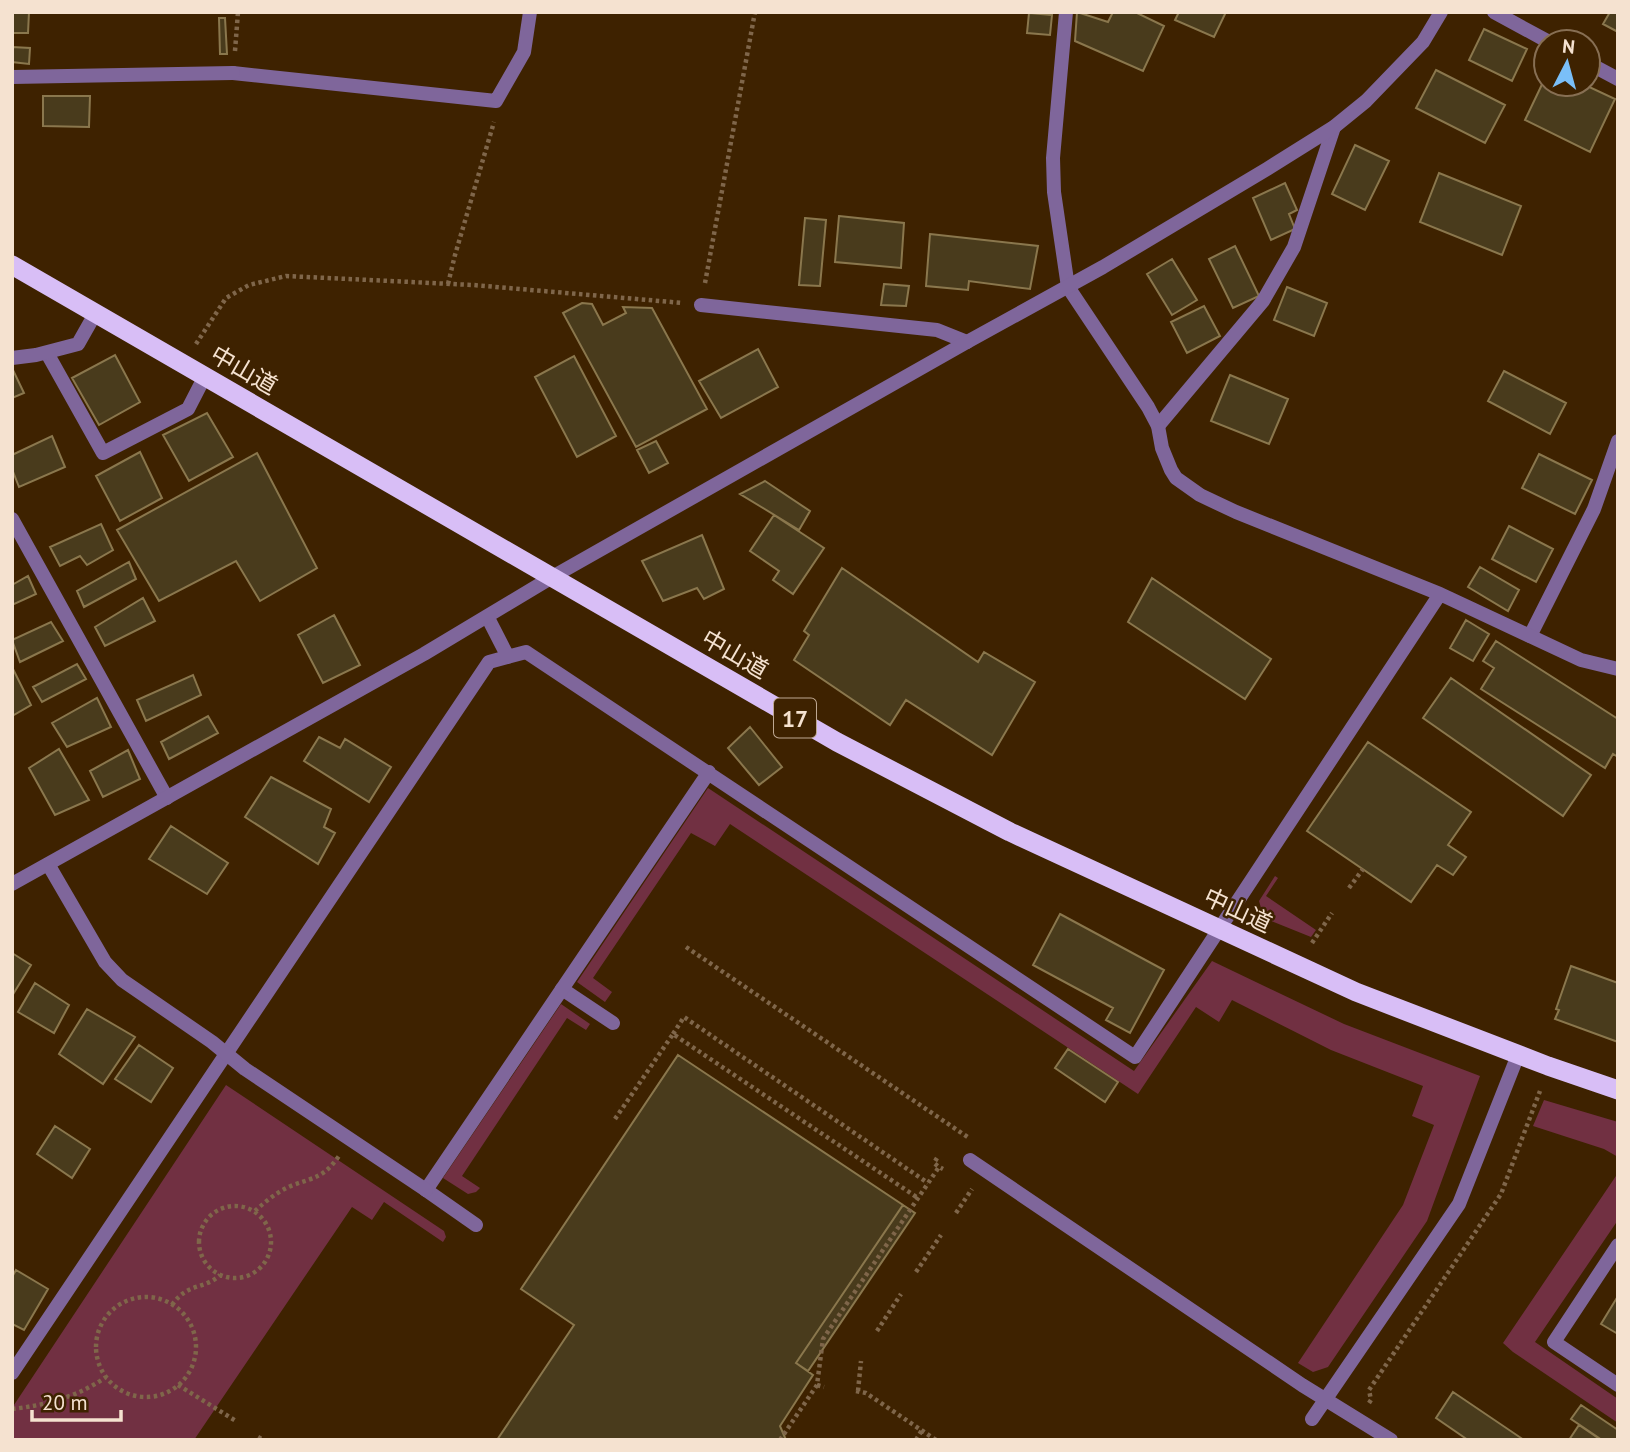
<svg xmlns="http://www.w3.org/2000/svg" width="1630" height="1452" font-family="'PT Sans','Noto Sans JP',sans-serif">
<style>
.green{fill:#713042}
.building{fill:#493b1c;stroke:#8a774d;stroke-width:2}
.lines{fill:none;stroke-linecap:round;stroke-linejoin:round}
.path{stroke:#7f664a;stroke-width:4.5;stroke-dasharray:3.5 3.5;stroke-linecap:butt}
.service{stroke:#7f669b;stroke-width:14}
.minor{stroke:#7f669b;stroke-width:14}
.tertiary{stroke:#7f669b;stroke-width:14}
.trunk{stroke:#d8bef6;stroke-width:19}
.labels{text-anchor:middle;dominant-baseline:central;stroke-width:5;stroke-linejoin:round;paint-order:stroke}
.shield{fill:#3e2200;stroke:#bea892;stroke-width:2}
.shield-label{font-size:23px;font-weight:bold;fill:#f5e2d0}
.street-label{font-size:24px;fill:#f5e2d0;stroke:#3e2200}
</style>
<rect width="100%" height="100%" fill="#3e2200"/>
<path class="green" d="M708,788L1134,1071L1212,961L1344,1024L1480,1076L1427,1221L1328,1367L1313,1372L1298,1363L1403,1205L1434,1125L1412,1116L1423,1086L1331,1050L1232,1000L1219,1022L1196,1007L1138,1094L730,824L715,846L691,833L593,978L612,992L605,1002L577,982Z
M1275,876L1278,878L1266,896L1316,930L1311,937L1264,918L1259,901Z
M561,1004L590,1024L586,1030L567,1018L462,1176L480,1188L476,1192L468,1194L443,1178Z
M226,1085L444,1231L446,1237L443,1242L384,1202L372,1220L352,1207L194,1440H12V1408Z
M1544,1100L1618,1122V1157L1604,1149L1533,1126Z
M1618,1173V1220L1535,1342L1618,1399V1423L1513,1352L1503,1343Z"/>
<path class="building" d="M12,12H29L28,33H12Z
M1077,12L1108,22L1113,12H1135L1164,26L1143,71L1075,41Z
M1179,12H1226L1214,37L1175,20Z
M1610,12H1618V32L1603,24Z
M1029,13L1052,15L1050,35L1027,33Z
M219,18H225L227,54H220Z
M1484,29L1527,49L1512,81L1469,60Z
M12,47L30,48L29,64L12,62Z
M1436,70L1505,105L1485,143L1416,108Z
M1546,76V84H1583L1615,99L1590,152L1525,120Z
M43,96H90L89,127L43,126Z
M1355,145L1389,161L1365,210L1332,194Z
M1439,173L1521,206L1502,255L1420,222Z
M1285,183L1297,210L1289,214L1295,229L1271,240L1253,198Z
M839,216L904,223L901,268L835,262Z
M805,218L826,220L820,286L799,285Z
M930,234L1038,246L1030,289L969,281L968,290L926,286Z
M1235,246L1259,296L1233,308L1209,259Z
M1172,259L1197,300L1172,315L1147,274Z
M884,284L909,286L906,306L881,305Z
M1287,287L1327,303L1314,336L1274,320Z
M582,303L592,304L603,325L626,313L623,307L652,308L707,409L636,447L563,313Z
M1204,306L1220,336L1187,353L1171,322Z
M758,349L778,387L721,418L699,381Z
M115,355L140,402L99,425L72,378Z
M574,356L616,436L577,457L535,377Z
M12,368L24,393L12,398Z
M1504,371L1566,403L1550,434L1488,401Z
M1230,375L1288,399L1269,444L1211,421Z
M207,413L233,457L189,481L163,435Z
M52,436L65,467L19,487L12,469V455Z
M656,441L668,463L649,473L637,450Z
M140,452L162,498L120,521L96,476Z
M257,453L317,568L260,601L236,561L159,601L117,530Z
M1539,454L1592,480L1575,514L1522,488Z
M765,481L810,511L799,530L740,494Z
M774,515L824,548L793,594L773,580L779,571L750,551Z
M101,524L113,550L87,565L80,556L60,566L50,547Z
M1509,526L1553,549L1536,582L1492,559Z
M702,535L724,589L704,599L697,588L663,601L642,561Z
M129,562L136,579L84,607L77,591Z
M1480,567L1519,590L1508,611L1468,587Z
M842,568L978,662L984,652L1035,682L992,755L906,700L890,725L794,660L809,635L804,631Z
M28,576L36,594L12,605V585Z
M1152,578L1271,659L1245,699L1128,622Z
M143,598L155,621L105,646L95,627Z
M334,615L360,665L323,683L298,635Z
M1466,620L1489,634L1473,661L1450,648Z
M51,622L63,641L20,662L12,640Z
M1496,641L1618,719V757L1613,754L1605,768L1481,689L1494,668L1483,661Z
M77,664L86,679L42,702L33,687Z
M13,669L31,705L12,716V669Z
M193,675L201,695L146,721L137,700Z
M1451,678L1591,775L1563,816L1423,718Z
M97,698L111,727L67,747L52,723Z
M208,716L218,733L169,759L161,742Z
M750,727L782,767L759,785L728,748Z
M319,737L340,748L345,739L391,767L369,802L304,761Z
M1368,742L1471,812L1448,845L1466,857L1453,875L1437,865L1411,902L1307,831Z
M59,749L89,800L55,815L29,768Z
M128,750L140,779L103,797L90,771Z
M271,777L331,809L324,827L335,833L318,864L245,817Z
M171,826L228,863L207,894L149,859Z
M1060,914L1164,970L1130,1033L1106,1020L1113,1008L1033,965Z
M12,953L31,965L12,996Z
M1571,966L1618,983V1042L1555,1019L1559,1010L1556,1009Z
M35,983L69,1005L54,1033L18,1012Z
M87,1009L135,1037L103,1084L59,1054Z
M139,1045L173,1068L151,1102L115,1079Z
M1068,1049L1118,1082L1105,1102L1055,1068Z
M678,1055L903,1205L796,1363L813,1375L780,1426L786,1440H497L574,1325L521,1289Z
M55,1126L90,1149L72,1178L37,1154Z
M903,1205L915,1213L808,1371L796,1363Z
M16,1270L48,1289L24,1330L12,1324V1277Z
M1618,1296V1334L1601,1324Z
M1453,1392L1524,1440H1468L1436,1418Z
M1581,1405L1618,1430V1440H1602L1571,1419Z
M1579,1425L1601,1440H1569Z"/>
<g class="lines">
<path class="path" d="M235,51L238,12
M705,283L755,12
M448,284L455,255L494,122
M196,344L226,298L249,285L286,276L473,285L683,303
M1349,888L1363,869
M1312,943L1332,913
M686,947L969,1138
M673,1034L684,1017L928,1183
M615,1119L673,1034L918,1198
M937,1158L934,1163L939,1167
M199 1242a36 36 0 1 1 72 0a36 36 0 1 1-72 0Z
M255,1211C266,1201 278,1191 293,1185C316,1177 324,1177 339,1156
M956,1213L972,1189
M916,1272L941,1235
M96 1347a50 50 0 1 1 100 0a50 50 0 1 1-100 0Z
M172,1305C188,1282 204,1290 220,1275
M877,1331L901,1294
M178,1385L236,1421
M817,1385L824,1387
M856,1391L866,1393L936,1440
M858,1391L861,1361
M1369,1403L1371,1400L1369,1390L1501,1194L1540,1091
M12,1409C47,1405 77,1397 106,1377
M258,1437L263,1440
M780,1440L817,1385L823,1339L939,1167L943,1169
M916,1440L922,1430"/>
<path class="service" d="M233,73L496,101L524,52L530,12
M701,305L937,330L967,342
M47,353L103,453L188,409L205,376
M1158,426L1263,301L1294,247L1334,127
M1530,636L1594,509L1618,441
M562,989L613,1023
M970,1160L1302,1385L1391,1440
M426,1190L476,1225
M1312,1419L1459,1204L1518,1055"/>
<path class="minor" d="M1066,12L1053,158L1054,192L1068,287L1148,407L1158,426L1162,448L1171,470L1176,478L1200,495L1236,512L1440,594L1581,660L1618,669
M1494,12L1549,42
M1588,63L1618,79
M12,77L233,73
M12,358L36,355L78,344L95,314
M12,519L167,798
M488,618L508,657
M426,1190L709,772
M1618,1245L1554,1342L1618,1385
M12,1373L489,662L526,652L1135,1057L1440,594"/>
<path class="tertiary" d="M48,864L105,962L122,980L212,1042L245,1069L426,1190
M12,884L424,654L554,576L967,342L1103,267L1267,169L1334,127L1366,101L1423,42L1441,12"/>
<path class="trunk" d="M12,265L837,742L1010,832L1356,992L1548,1066L1618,1090"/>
</g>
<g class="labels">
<rect class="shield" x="774" y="698.5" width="42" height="39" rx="5"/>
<g class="shield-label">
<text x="795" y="718">17</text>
</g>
<g class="street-label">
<text transform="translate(244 370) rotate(30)">中山道</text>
<text transform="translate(735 654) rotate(30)">中山道</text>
<text transform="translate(1238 910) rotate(25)">中山道</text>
</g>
</g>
<rect width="1630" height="1452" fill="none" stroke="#f5e2d0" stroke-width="28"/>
<g transform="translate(1567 63) rotate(6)"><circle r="33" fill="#3e2200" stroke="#876f53" stroke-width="2"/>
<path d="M0-5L12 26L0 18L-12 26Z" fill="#7abff8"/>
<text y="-10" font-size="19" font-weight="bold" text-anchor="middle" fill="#f5e2d0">N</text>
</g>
<path d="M32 1410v10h89v-10" fill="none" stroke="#f5e2d0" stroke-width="3.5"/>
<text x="42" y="1410" font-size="21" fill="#f5e2d0" stroke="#3e2200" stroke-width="5" paint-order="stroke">20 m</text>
</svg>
